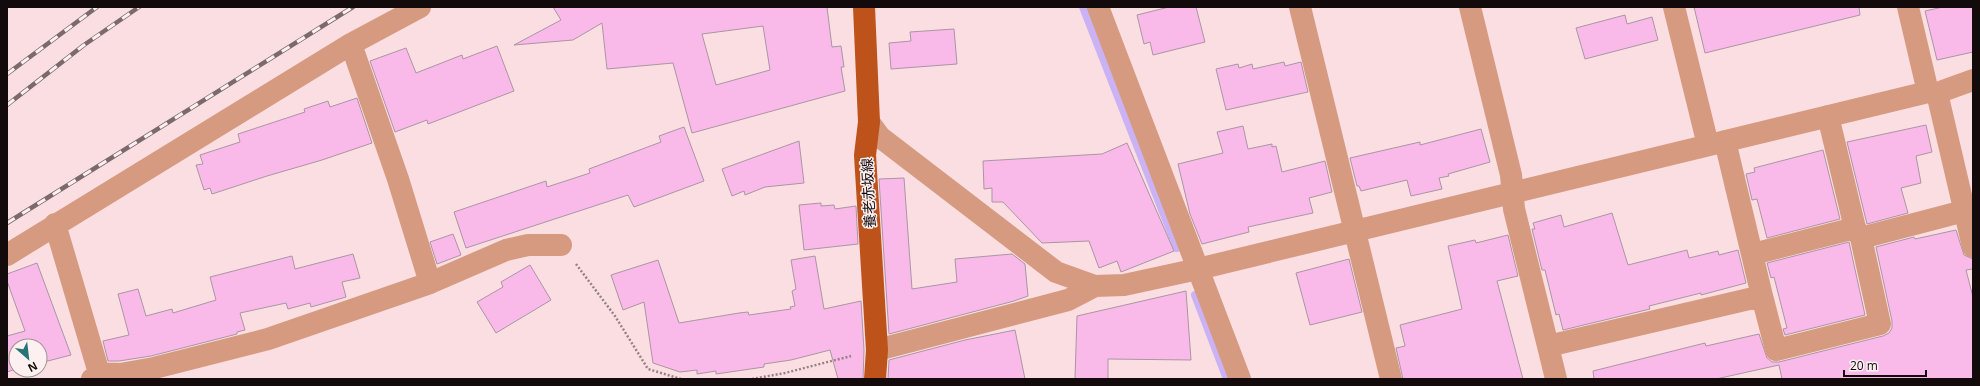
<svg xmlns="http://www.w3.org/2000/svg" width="1980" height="386" font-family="'Open Sans','Noto Sans JP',sans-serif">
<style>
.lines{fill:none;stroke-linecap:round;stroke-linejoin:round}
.stream{stroke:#cab2f4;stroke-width:8}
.building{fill:#f9bae9;stroke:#aa95a4;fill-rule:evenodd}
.path{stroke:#958183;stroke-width:2.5;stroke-dasharray:2 2;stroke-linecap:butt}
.minor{stroke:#d69a80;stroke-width:22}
.major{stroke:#bd521b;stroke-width:22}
.rail-casing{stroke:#7b696b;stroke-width:4.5}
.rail{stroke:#fcf0f1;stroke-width:3;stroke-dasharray:9;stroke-linecap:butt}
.labels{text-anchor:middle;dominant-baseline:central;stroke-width:3;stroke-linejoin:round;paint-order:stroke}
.street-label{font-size:14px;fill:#130a0b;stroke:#fcf0f1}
</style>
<rect width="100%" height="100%" fill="#fbdee1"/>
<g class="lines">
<path class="stream" d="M1083,7L1177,248
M1195,295L1227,379"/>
</g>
<path class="building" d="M553,7H827L832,47L841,46L844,67H841L845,91L692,133L673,63L607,69L602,23L573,40L514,45L561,20ZM763,26L770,70L716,85L702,34Z
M1169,7H1196L1205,42L1153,55L1150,42L1144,44L1137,15Z
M1694,7H1859L1860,15L1705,53Z
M1943,7H1973V52L1937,60L1925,11Z
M1625,15L1627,24L1652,17L1658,40L1585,59L1576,28Z
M954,29L957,64L891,69L889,43L911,41L910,32Z
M497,46L514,91L428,124L427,120L395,132L370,61L406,48L416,73L462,55L463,59Z
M1284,62L1285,66L1301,62L1308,92L1226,110L1216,69L1238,64L1239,68L1252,64L1253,69Z
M357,98L372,143L322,160L267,176L212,194L210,188L204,190L196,165L203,164L200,155L240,142L238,134L305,112L304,109L328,101L330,107Z
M1926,125L1932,152L1916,156L1921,183L1901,188L1908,213L1867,224L1847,142Z
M1243,126L1248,149L1272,144V147L1276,146L1282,172L1325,161L1332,192L1309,198L1313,213L1248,227L1249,232L1202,244L1190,214L1178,164L1223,153L1217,132Z
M684,127L704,181L634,207L628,195L466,248L454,212L546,181L547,187L590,173L589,169L661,142L659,136Z
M1481,129L1490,162L1448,174L1449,176L1439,178L1442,189L1411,196L1407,180L1361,191L1359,186H1357L1350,158L1420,142V145Z
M799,141L804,183L765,187L745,195L744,191L732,196L722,169Z
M1127,143L1174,251L1121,272L1117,261L1099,268L1089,241L1042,243L1003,202H992V188L984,189L983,161L1102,154Z
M1823,150L1840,219L1767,238L1757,199L1752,200L1746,174L1755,172L1754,168Z
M904,178L912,289L957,282L955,259L1012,254L1025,264L1028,296L1014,301L889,334L879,179Z
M821,203V206L834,205L835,209L856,206L858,244L804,250L799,205Z
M1612,213L1628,265L1687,250L1689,258L1718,251L1719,255L1738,250L1746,283L1701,295V293L1649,306L1650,309L1563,330L1559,314L1556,315L1545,270H1542L1532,229H1535L1533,223L1561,215L1564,227Z
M1956,230L1964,255L1973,259V269L1966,270L1973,297V379H1782L1779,365L1716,379H1594L1593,371L1705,343L1706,346L1759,334L1767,358L1772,362H1779L1883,336L1889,333L1892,328V321L1876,247L1914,237L1915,239Z
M453,234L461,255L437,264L430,242Z
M1508,235L1518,276L1497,281L1523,379H1403L1396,348L1405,346L1400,325L1462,309L1448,246L1475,240L1476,243Z
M1849,242L1865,315L1785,335L1783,329L1787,328L1774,277L1771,278L1767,263Z
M353,254L360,278L342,282L346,297L311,307L310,303L288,309L286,303L240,313L245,330L237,332V334L151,356L119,361H108L103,341L129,335L118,294L138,289L146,316L172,309L173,313L216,300L210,277L292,256L295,269Z
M815,256L824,309L861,301L864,350L863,379H838L830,350L791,360L764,364V367L716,374V371L697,374V370L680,372L653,363L644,302L623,310L611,275L658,260L679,323L739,313L748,312L749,315L791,309L790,307L795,306L792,291L796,289L791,260Z
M1349,259L1362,312L1310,325L1296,273Z
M37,263L71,355L40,363V346H16V369L7,372V336L25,331L7,281V274Z
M530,265L551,300L496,333L477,302L503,287L501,282Z
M1186,291L1191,360L1108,359V379H1075L1077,316Z
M1015,330L1025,379H888L889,360L965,340Z"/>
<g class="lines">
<path class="path" d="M576,264L615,316L648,369L681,379
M752,379L785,373L851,356"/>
<path class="minor" d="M1098,7L1240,379
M1300,7L1391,379
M1470,7L1511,175L1514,209L1548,346
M1674,7L1708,145
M1908,7L1928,92
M351,44L398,179L430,283
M1937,93L1973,247
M869,122L880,137L1056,272L1095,286L1124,285L1198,269L1928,92L1937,93L1973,80
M55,224L99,373
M1861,238L1964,211
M1753,254L1855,228
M7,255L351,44L420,7
M1762,296L1776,350L1880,324L1861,238L1855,228L1828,116
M877,350L1068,300L1095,286
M92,379L99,373L120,374L154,368L268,339L430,283L506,250L528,245H561
M1556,379L1548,346L1762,296L1725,141"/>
<path class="major" d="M864,7L869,122L865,155L877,350L875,379"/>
<g class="rail-casing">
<path id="rail" d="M7,74L97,7
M7,105L84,45L139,7
M7,223L353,7"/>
</g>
<use href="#rail" class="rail"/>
</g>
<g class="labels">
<g class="street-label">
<text transform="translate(868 193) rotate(-93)">養老赤坂線</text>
</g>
</g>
<rect width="1980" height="386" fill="none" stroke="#130a0b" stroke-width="16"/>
<g transform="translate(28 358) rotate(152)"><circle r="19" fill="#fcf0f1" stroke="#9f9495"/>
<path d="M0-3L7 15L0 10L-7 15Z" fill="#297376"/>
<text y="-6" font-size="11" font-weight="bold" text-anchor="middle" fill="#130a0b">N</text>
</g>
<path d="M1844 370v6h82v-6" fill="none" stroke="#130a0b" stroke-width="2"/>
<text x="1850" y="370" font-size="12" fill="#130a0b" stroke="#fcf0f1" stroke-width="3" paint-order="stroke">20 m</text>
</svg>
